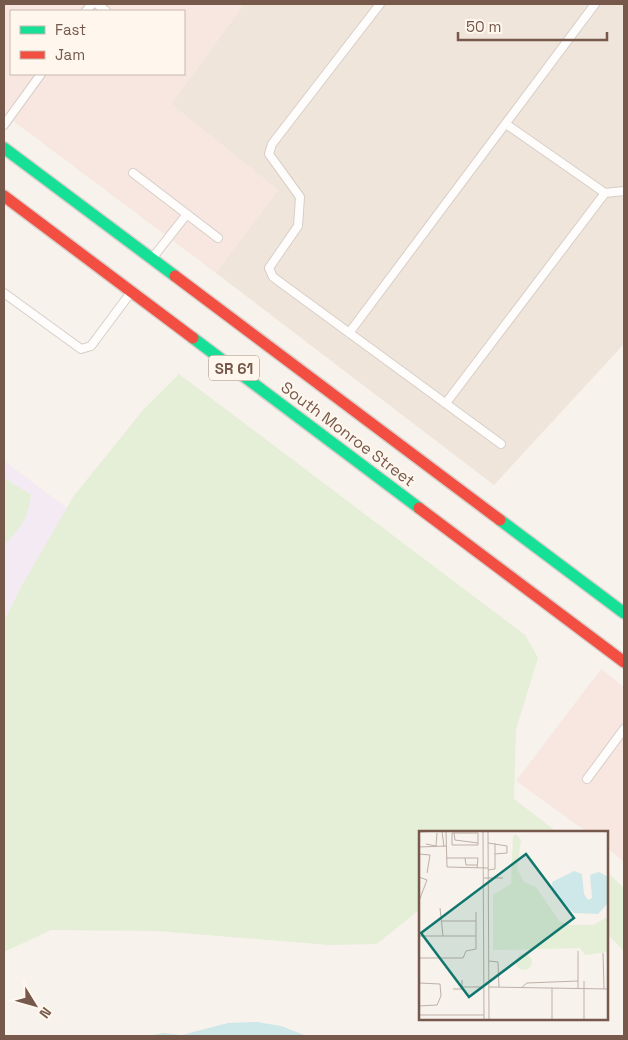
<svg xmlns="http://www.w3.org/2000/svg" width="628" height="1040" font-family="'Space Grotesk',sans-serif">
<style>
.residential{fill:#f0e5da}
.commercial{fill:#f7e7e0;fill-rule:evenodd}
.education{fill:#f3eaf3}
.green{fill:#e5eed7}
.water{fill:#cee7e8}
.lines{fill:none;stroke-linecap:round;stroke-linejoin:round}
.lane-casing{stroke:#d6cec8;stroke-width:10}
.fast-casing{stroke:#d8cfca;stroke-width:14}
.jam-casing{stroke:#d8cfca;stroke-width:14}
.lane{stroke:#fefdfc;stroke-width:8}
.fast{stroke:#16e098;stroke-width:11}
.jam{stroke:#f24e42;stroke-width:11}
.labels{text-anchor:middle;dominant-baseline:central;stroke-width:4;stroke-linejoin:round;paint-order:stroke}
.shield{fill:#fff7ee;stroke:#9f887c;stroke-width:1}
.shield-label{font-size:15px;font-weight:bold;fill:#76594b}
.street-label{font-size:16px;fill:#76594b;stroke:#fff7ee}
.inset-road{fill:none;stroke:#bfb0a7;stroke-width:1}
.view{fill:#0f766e;fill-opacity:0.15;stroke:#0f766e;stroke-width:2.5}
.inset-edge{fill:none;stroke:#76594b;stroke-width:2.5}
</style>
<rect width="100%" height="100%" fill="#f7f2ec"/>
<path class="residential" d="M244,4H624V344L494,485L216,273L278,190L171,104Z"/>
<path class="commercial" d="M4,4H244L171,104L278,190L216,273L4,114ZM11,11H184V74H11Z
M601,669L624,687V862L607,848V832H587L516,781Z"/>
<path class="education" d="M4,461L84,521L4,628Z"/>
<path class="green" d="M179,374L525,635L538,658L516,729L514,799L557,832H420V909L377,944L330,945L157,931L51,930L4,952V621L21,587L73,497L144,409Z
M4,478L31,495C28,520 20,528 4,545Z
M607,872L624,888V951L607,934Z"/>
<path class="water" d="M257,1022L281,1026L307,1036H148L163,1033L182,1035L228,1023Z"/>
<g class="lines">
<g class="lane-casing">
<path id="lane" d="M97,4L106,11
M380,4L272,144L269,154L300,197L298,226L269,268L273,277L501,444
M86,11L92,4
M506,124L605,193L624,191
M4,125L41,74
M133,173L218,238
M154,256L187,214
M4,293L81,349L91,346L129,295
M349,333L595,4
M446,403L605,193
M587,779L624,729"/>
</g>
<g class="fast-casing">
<path id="fast" d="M4,148L175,276
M193,338L419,508
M500,520L624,613"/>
</g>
<g class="jam-casing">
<path id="jam" d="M4,196L193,338
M175,276L500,520
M419,508L624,662"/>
</g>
<use href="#lane" class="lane"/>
<use href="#fast" class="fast"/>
<use href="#jam" class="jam"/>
</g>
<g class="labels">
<rect class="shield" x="209" y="355.5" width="50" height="25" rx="4"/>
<g class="shield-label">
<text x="234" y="368">SR 61</text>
</g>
<g class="street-label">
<text transform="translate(348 434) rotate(37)">South Monroe Street</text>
</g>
</g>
<g transform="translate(419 831)">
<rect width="189" height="189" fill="#f7f2ec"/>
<path d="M97,3L102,9L98,38L105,51L117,56L140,90L149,94H174L189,86V121L166,124L161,117L74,119V64L92,53L94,5ZM97 131a8 8 0 1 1 16 0a8 8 0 1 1-16 0Z" fill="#e5eed7"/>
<path d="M155,40L163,43L165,63L169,69L173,67L171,44L180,41L189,46V72L179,83L155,82L134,62L133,51Z" fill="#cee7e8"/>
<path class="inset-road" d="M23,0L25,16M27,0L28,36L69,37M64,0L65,188M69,0L70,188M0,1L23,0M33,2H59V14H33ZM35,2L36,9L59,12M69,12L88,15V22L76,23M7,13L17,15L18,2M0,16L27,15M0,23L11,24L8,42M27,27H59L58,37M46,27L47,34H58M69,39L76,38V12M0,46L8,49L0,70M64,47H84M21,77L24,105M23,90H57M0,105H57M184,122L185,158M0,127H44L47,120L57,118V81M70,130L79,131L80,156M165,150V188M0,152L21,153L22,165L18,174L0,175M43,156H65M70,156L189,158M103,156L108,152L159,150M159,157V120M34,158H43V149M0,184H65M133,188V157"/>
<path class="view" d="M107,23L155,87L50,166L2,102Z"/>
<rect width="189" height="189" class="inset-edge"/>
</g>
<rect width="628" height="1040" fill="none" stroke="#76594b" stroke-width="10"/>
<rect x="10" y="10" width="175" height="65" fill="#fff7ee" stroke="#c8b8ad"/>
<rect x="20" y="26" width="25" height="8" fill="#16e098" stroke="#c8b8ad"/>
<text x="55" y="35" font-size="15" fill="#76594b">Fast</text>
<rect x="20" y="51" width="25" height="8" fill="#f24e42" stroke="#c8b8ad"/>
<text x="55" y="60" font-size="15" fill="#76594b">Jam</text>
<g transform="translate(35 1005) rotate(127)" stroke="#fff7ee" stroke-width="4" paint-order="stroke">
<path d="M0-4L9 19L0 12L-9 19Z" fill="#76594b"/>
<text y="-8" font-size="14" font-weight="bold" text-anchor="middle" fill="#76594b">N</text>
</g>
<path d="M458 32v8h149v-8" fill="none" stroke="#76594b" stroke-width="2.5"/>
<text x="466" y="32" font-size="15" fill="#76594b" stroke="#fff7ee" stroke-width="4" paint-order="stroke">50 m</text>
</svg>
